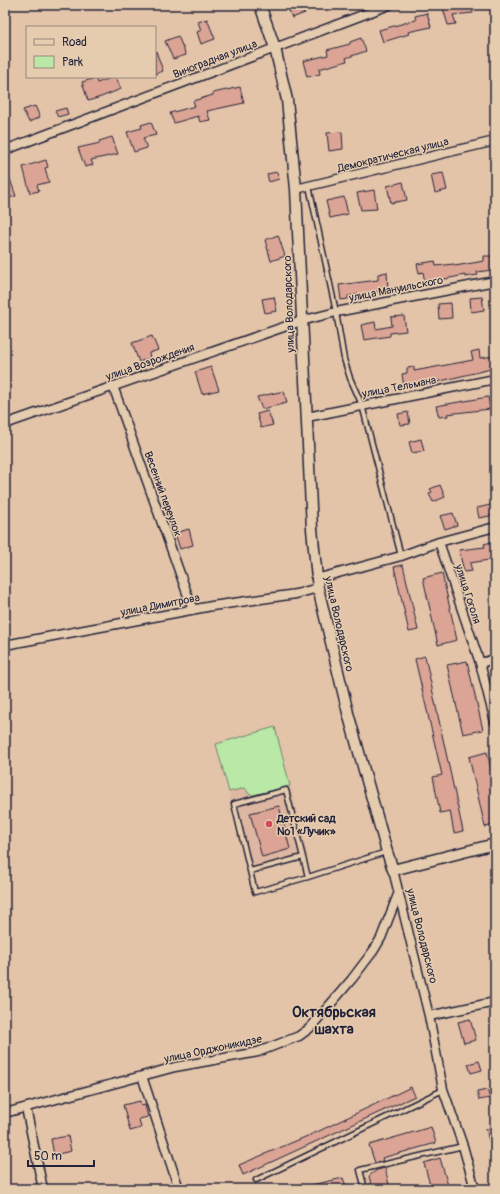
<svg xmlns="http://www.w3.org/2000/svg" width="500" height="1194" font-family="Pangolin,sans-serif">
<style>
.built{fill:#ddb7a1}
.green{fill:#bae8a6;stroke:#6e8570}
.building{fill:#dba494;stroke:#22223b}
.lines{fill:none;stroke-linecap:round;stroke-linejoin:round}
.service-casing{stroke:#22223b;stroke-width:7}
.minor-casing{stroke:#22223b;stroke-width:11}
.tertiary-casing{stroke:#22223b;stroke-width:13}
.service{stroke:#e6ccae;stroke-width:4}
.minor{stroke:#e6ccae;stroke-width:8}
.tertiary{stroke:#e6ccae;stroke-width:10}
.poi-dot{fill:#d1495b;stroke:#e6ccae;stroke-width:1.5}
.labels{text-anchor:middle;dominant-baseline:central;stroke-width:3;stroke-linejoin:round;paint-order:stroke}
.street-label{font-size:11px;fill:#22223b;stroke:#e6ccae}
.poi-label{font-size:11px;font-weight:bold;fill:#22223b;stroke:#e6ccae;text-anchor:start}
.district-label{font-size:15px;font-weight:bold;fill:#22223b;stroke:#e6ccae}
</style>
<rect width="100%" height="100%" fill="#e4c4a9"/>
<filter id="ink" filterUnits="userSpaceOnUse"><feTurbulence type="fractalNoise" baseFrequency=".025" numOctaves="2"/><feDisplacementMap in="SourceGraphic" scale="8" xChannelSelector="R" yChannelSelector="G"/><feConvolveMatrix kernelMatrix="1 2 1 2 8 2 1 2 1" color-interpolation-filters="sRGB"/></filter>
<g filter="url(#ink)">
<path class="built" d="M275,727L308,856L250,871L216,744Z"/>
<path class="green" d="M275,727L290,786L253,795L249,794L245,788L229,792L216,744Z"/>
<path class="building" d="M287,5H302L305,13L292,18Z
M442,5H472L473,13L453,15L456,24L448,25Z
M427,13L431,27L408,32L409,34L383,42L379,30L416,20L415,16Z
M207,19L215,39L201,44L197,32L201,30L198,22Z
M178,36L186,55L173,59L165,41Z
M361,38L366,51L346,58L347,61L319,69L320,74L307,77L303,61L328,55L327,50L350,44V42Z
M156,51L163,71L155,74V52Z
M113,77H116L121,89L101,97L88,101L82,82L96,78L97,83Z
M240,87L244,103L207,111L210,120L200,122L198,116L174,123L170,113L195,106L193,101L213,95V93Z
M35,106L40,117L29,122L23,110Z
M66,108L68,114L58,117L55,111Z
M151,122L156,135L143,138L147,148L134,152L127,132L142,128L141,125Z
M342,132L343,149L329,151L327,133Z
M112,137L118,154L91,160L93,165L85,167L78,148L100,143L99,141Z
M46,160L48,167L45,168L49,182L37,185L39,191L30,193L23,167Z
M6,168L16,196L5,199V169Z
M277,172L279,179L269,182L267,174Z
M443,173L447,190L435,193L431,175Z
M403,182L407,200L391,203L387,186Z
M374,190L377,209L361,210L357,193Z
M344,197L348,214L330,218L326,201Z
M278,235L285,256L271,261L265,240Z
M484,256H492V270L477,272L478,275L465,277V275L425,283L423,272L419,273L417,264L435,261L436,266L454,264L455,266L484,261Z
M387,272L388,290L348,296V299L341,300L339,285L378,280V274Z
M274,297L277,311L265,313L262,299Z
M482,297L484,310L471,312L470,298Z
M451,303L452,318L439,319L438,304Z
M404,316L406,331L390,333V336L364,340L361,325L375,322L376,329L392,326L391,317Z
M152,336L158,350L149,353L150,358L139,362L132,343Z
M479,350L480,358L495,356V368L424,385L423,383L404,387L402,374L407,373V368L414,367V371L473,360L471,352Z
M211,367L219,390L202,394L195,372Z
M284,391L287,403L262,409L257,397Z
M488,397L490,409L447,414L448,416L439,417L436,406Z
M268,411L273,425L261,428L257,414Z
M408,412L410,424L400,425L398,414Z
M421,439L424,451L412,453L409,442Z
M440,485L445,497L433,502L429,494L432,492L430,489Z
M495,504V515L479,518L477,508Z
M453,513L457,525L445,529L440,516Z
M189,529L193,545L180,549L175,533Z
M495,541V573H493L489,560L470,563L472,571L464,572L459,550L485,547L484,544Z
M403,565L418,630L409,632L394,567Z
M442,573L457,640L438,645L423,578Z
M425,656L463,831L454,833L450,811L440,813L433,777L442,775L415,659Z
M467,661L483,730L463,734L447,665Z
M487,752L495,787V825L485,827L469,757Z
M279,806L290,849L262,857L250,813Z
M470,1019L476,1040L464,1043L458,1022Z
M479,1061L482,1070L471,1073L468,1064Z
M411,1087L415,1096L243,1175L239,1165L317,1132Z
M487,1090L490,1098L479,1100L477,1092Z
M140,1101L141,1106L145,1105L148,1117L139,1119L141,1128L130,1131L123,1105Z
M431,1127L436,1143L382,1158L383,1161L375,1163L369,1145Z
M495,1127V1140L489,1141L486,1129Z
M68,1136L71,1151L54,1155L51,1139Z
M440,1158L449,1189H431L424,1163Z
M385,1168L390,1189H372L369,1176L377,1170Z
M343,1178L347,1189H307V1186Z"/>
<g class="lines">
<g class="service-casing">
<path id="service" d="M309,186L336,312L344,359L350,378L362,405L401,556
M250,871L303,857
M308,877L286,790L234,804L255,892L308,877L386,852
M256,1180L443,1090
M365,1189L360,1170L463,1146"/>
</g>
<g class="minor-casing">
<path id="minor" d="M5,150L389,5
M296,189L495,141
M113,386L193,610
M307,417L495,379
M5,424L301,321L336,312L495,281
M439,542L480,663L495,722
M316,579L401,556L439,542L495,527
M5,645L212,606L296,594L318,588
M480,663L495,659
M393,870L429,1016L443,1089L463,1146L475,1189
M429,1016L495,1002
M142,1076L179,1189
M26,1108L43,1189
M5,1113L175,1067L258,1052L299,1036L310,1028L352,979L374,950L381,938L399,892"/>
</g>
<g class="tertiary-casing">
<path id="tertiary" d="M260,5L275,48L287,100L296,189L312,529L318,588L348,713L387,852L393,870L495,844"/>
</g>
<use href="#service" class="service"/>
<use href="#minor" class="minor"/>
<use href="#tertiary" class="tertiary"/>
</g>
</g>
<circle class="poi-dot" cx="269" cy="824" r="4"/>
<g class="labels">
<g class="street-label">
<text transform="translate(215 59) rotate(-21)">Виноградная улица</text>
<text transform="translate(393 155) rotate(-14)">Демократическая улица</text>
<text transform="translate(396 289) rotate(-11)">улица Мануильского</text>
<text transform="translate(289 304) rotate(-92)">улица Володарского</text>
<text transform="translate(150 362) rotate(-19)">улица Возрождения</text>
<text transform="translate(399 387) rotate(-11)">улица Тельмана</text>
<text transform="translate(163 494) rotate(70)">Весенний переулок</text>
<text transform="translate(468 594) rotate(72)">улица Гоголя</text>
<text transform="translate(160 605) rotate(-11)">улица Димитрова</text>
<text transform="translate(339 624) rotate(77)">улица Володарского</text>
<text transform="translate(422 936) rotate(76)">улица Володарского</text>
<text transform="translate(213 1049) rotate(-12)">улица Орджоникидзе</text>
</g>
<g class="poi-label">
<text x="277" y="818">Детский сад<tspan x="277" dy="13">№1 «Лучик»</tspan></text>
</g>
<g class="district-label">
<text x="334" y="1012">Октябрьская<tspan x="334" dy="17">шахта</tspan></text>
</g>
</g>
<rect width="500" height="1194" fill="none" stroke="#e6ccae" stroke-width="20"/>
<rect x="10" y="10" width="480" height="1174" fill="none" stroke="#22223b" stroke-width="1.5" filter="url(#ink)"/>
<rect x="26" y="26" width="130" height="52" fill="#e6ccae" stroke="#988880"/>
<rect x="34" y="39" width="20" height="6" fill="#e6ccae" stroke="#988880"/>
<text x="62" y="46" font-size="12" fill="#22223b">Road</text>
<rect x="34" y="56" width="20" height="12" fill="#bae8a6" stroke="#988880"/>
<text x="62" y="66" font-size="12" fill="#22223b">Park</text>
<path d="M28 1160v6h66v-6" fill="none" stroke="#22223b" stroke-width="2"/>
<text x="34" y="1160" font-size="12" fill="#22223b" stroke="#e6ccae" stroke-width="3" paint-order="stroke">50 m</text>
</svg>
